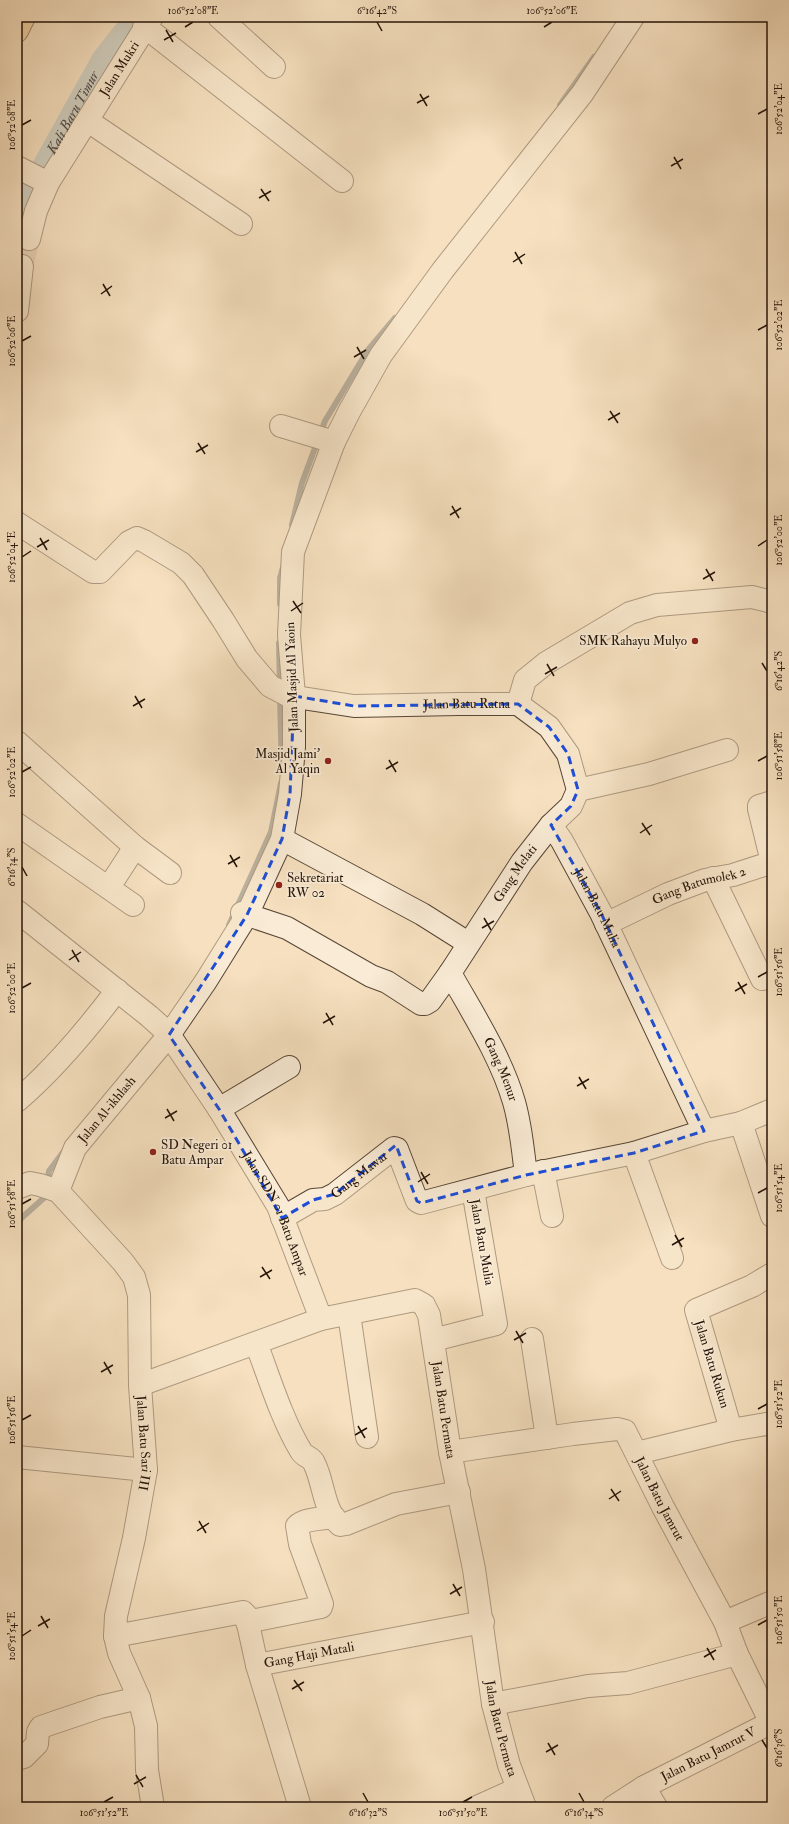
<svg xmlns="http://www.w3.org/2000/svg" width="789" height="1824" font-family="'IM FELL Double Pica',serif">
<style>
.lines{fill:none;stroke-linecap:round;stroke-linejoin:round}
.stream{stroke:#717775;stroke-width:6}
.canal{stroke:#a4babe;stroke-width:21}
.street-tunnel{stroke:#d6c1a4;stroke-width:22;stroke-dasharray:22 11;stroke-linecap:butt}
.street-casing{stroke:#584636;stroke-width:24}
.highway-casing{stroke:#241308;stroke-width:24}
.street{stroke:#f9ebd5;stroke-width:22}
.highway{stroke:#ebc080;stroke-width:22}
.marked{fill:none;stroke:#1d4ed8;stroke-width:3;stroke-dasharray:8 5;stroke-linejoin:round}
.ticks{fill:none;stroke:#241308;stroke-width:1.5}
.poi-dot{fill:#8f2418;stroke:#f9ebd5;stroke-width:1.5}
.labels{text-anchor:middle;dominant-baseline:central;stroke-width:3.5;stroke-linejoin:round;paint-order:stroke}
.street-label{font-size:13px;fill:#241308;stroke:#f9ebd5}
.poi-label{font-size:13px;fill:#241308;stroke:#f9ebd5;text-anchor:end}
.water-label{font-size:14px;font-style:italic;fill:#514d48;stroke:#f9ebd5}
.neatline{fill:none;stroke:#241308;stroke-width:1.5}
.ticks-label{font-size:10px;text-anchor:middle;fill:#241308}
</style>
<rect width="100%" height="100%" fill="#f6e0bf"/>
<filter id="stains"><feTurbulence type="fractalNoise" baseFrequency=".005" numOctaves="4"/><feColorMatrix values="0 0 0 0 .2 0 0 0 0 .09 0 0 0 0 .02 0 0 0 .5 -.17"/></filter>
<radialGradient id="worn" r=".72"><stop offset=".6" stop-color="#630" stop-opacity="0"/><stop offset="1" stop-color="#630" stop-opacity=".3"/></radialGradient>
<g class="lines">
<path class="stream" d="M560,105L594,57
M292,525L302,483L325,421L368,350L395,318
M280,604V578L283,567
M279,643L280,686
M280,697L282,772
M229,925L271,832L281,783
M17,1222L45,1197L49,1171L64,1151"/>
<path class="canal" id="s1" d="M17,212L102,59L135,17"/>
<path class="street-tunnel" d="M22,266L29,239"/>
<g class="street-casing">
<g id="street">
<path d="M219,17L274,67"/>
<path d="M144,26L342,181"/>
<path d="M88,121L241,224"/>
<path d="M17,167L48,183"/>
<path id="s2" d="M29,239L36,211L48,183L152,17"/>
<path d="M17,311L22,266"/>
<path d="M281,426L334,442"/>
<path id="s3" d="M17,523L93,572H100L129,542L137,538L144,541L181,563L193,575L223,620L247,659L270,686L289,696L354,706L459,704H518"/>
<path d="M518,704L525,680L546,663L630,613L657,605L752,597L772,602"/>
<path d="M17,742L135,847L170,873"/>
<path d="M578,790L649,774L727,750"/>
<path d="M17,824L133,905"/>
<path id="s4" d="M551,825L562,841L601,913L704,1131"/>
<path d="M282,839L422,914L468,943"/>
<path d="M713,878L762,979"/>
<path d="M109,887L135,847"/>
<path id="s5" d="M17,911L149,1016L168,1033L219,1109L278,1206L321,1319"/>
<path id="s6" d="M242,913L287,928L371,976L387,982L421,1004H425L430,1001L450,973L522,862L551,825L571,806L578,790L568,754L549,727L518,704"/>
<path id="s7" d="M606,924L668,894L705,880L733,875L770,863L771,858L759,809V806L772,802"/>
<path id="s8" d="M450,973C473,1014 501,1057 514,1102C521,1126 523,1151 526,1175"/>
<path d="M17,1101C54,1069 87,1030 117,990"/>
<path d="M219,1109L289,1067"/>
<path d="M741,1123L772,1216"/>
<path d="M634,1153L672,1258"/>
<path d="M543,1171L552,1216"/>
<path id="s9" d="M17,1188L30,1183L40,1185L58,1191L123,1262L134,1277L139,1295L140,1385L146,1470L134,1538L116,1616L115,1636L119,1653L139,1698L146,1726L147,1770L153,1807"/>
<path id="s10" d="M58,1191L75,1148L169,1035L206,981L247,915L282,839L290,794L294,747V696L289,635L293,552L334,442L349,412L381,355L443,270L582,94L633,17"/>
<path id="s11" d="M282,1218L313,1200L325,1199L335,1194L394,1148L397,1149L417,1201L421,1203L526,1175L634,1153L704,1131L741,1123L772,1110"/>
<path d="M349,1314L367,1437"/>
<path d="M532,1339L547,1438"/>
<path d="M433,1340L496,1324L473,1190"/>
<path d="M256,1343C269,1377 282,1420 301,1451C304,1457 312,1457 314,1463C324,1482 323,1510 340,1525L346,1524L396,1504L459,1492"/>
<path id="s12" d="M140,1385L321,1319L415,1300L424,1305L429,1315L450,1452L474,1569L493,1704L509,1765L525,1807"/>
<path d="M731,1430L696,1310L752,1286L772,1274"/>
<path id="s13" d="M450,1452L573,1434L617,1429L625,1431L663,1507L725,1622L737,1654L772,1725"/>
<path d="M637,1453L731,1430L772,1423"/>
<path d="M17,1457L146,1470"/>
<path d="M247,1622L321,1607L322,1604L300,1544L297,1526C305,1518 323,1519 334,1517"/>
<path d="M725,1622L772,1602"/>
<path d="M115,1636L243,1612L246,1615L257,1665L300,1807"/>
<path id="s14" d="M257,1665L483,1622"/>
<path d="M493,1704L588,1686L628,1683L737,1654"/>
<path d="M17,1759L24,1757L37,1744L38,1732L41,1727L100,1707L139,1698"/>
<path d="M644,1787L656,1807"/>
<path d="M477,1807L517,1789"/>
<path id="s15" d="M613,1807L644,1787L772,1722"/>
</g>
</g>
<g class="highway-casing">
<path id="highway" d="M17,31L24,17"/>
</g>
<use href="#street" class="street"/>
<use href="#highway" class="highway"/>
</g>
<path d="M0 0H789V1824H0ZM294,696L354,706L518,704L549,727L568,754L578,790L571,806L551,825L601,913L704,1131L634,1153L526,1175L421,1203L417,1201L396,1145L335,1194L313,1200L282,1218L219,1109L169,1035L247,915L282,839L290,794Z" fill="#f6e0bf" fill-opacity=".55" fill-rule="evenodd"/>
<path class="marked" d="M294,696L354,706L518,704L549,727L568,754L578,790L571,806L551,825L601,913L704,1131L634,1153L526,1175L421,1203L417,1201L396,1145L335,1194L313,1200L282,1218L219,1109L169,1035L247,915L282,839L290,794Z"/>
<path class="ticks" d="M377,22L382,31M185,27L193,22M544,27L552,22M166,30L173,42M164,40L176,33M420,94L427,106M417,103L429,96M758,114L767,109M22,125L31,120M674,157L681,169M671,166L683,159M261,189L269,201M259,198L271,191M515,252L522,264M513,262L525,254M103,284L110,296M101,294L112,286M758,330L767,325M22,341L31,336M357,347L364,359M354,357L366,350M610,411L618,423M608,420L620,413M198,443L205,454M196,452L208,445M452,506L459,518M450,515L461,508M40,538L47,550M758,546L767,540M37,547L49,540M22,557L31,551M706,569L713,581M703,579L715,572M293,601L301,613M291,611L303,603M762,663L767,671M547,664L554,676M545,674L557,667M135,696L142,708M133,706L145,699M389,760L396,772M758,761L767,756M386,769L398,762M22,772L31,767M642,823L650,835M640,833L652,825M230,855L237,867M228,864L240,857M22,867L27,876M484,918L491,930M482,928L494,921M72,950L79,962M69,960L81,952M758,977L767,972M738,982L745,994M22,988L31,983M735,991L747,984M326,1013L333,1025M323,1023L335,1016M579,1077L586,1089M577,1086L589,1079M167,1109L174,1121M165,1118L177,1111M421,1172L428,1184M418,1182L430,1174M758,1193L767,1188M22,1204L31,1199M675,1235L682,1247M672,1245L684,1238M262,1267L270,1279M260,1277L272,1270M516,1331L523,1343M514,1340L526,1333M104,1362L111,1374M101,1372L113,1365M758,1409L767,1404M22,1420L31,1415M358,1426L365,1438M355,1435L367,1428M611,1489L619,1501M609,1499L621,1491M199,1521L206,1533M197,1531L209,1523M453,1584L460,1596M450,1594L462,1587M41,1616L48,1628M758,1625L767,1620M38,1626L50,1619M22,1636L31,1630M707,1648L714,1660M704,1657L716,1650M294,1680L302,1691M292,1689L304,1682M762,1740L767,1748M548,1743L555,1755M546,1752L558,1745M136,1775L143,1787M134,1784L146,1777M363,1793L368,1802M579,1793L584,1802M104,1802L113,1797M463,1802L472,1797"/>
<g class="poi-dot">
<circle cx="695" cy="641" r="4"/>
<circle cx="328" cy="761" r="4"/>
<circle cx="279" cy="885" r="4"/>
<circle cx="153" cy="1152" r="4"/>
</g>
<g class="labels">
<g class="street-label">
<text stroke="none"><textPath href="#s2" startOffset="194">Jalan Mukri</textPath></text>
<text transform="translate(292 677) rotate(-92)">Jalan Masjid Al Yaoin</text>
<text stroke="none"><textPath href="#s3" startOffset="551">Jalan Batu Ratna</textPath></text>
<text stroke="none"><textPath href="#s6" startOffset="365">Gang Melati</textPath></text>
<text stroke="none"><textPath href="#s7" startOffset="101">Gang Batumolek 2</textPath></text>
<text stroke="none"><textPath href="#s4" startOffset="95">Jalan Batu Mulia</textPath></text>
<text stroke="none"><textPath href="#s8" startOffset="109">Gang Menur</textPath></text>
<text stroke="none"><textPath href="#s10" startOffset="96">Jalan Al-ikhlash</textPath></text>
<text stroke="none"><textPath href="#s11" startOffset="90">Gang Mawar</textPath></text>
<text stroke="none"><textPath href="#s5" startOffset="405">Jalan SDN 01 Batu Ampar</textPath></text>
<text transform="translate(482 1242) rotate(80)">Jalan Batu Mulia</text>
<text transform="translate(712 1364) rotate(73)">Jalan Batu Rukun</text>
<text stroke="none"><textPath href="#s12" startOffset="406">Jalan Batu Permata</textPath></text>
<text stroke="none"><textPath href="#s9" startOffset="325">Jalan Batu Sari III</textPath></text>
<text stroke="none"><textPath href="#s13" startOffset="253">Jalan Batu Jamrut</textPath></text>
<text stroke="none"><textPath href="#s14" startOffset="53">Gang Haji Matali</textPath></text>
<text stroke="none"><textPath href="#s12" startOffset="730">Jalan Batu Permata</textPath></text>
<text stroke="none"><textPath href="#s15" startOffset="109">Jalan Batu Jamrut V</textPath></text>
</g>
<g class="poi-label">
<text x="687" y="641">SMK Rahayu Mulyo</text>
<text x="320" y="754">Masjid Jami'<tspan x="320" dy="15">Al Yaqin</tspan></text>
<text x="287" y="878" text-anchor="start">Sekretariat<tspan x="287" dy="15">RW 02</tspan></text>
<text x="161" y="1145" text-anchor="start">SD Negeri 01<tspan x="161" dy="15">Batu Ampar</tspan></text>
</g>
<g class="water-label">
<text stroke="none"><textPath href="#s1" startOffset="114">Kali Baru Timur</textPath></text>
</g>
</g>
<rect width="789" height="1824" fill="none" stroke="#f6e0bf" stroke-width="44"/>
<rect x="22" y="22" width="745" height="1780" class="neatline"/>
<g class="ticks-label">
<text x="193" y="14">106°52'08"E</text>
<text x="377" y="14">6°16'42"S</text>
<text x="552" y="14">106°52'06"E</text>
<text transform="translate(778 109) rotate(-90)" y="4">106°52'04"E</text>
<text transform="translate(11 125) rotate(-90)" y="4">106°52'08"E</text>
<text transform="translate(778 325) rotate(-90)" y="4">106°52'02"E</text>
<text transform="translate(11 341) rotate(-90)" y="4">106°52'06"E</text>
<text transform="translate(778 540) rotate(-90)" y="4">106°52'00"E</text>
<text transform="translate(11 557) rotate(-90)" y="4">106°52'04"E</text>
<text transform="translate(778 671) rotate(-90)" y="4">6°16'42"S</text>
<text transform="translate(778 756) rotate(-90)" y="4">106°51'58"E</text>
<text transform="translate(11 772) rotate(-90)" y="4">106°52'02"E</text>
<text transform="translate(11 867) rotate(-90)" y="4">6°16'34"S</text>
<text transform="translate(778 972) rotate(-90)" y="4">106°51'56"E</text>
<text transform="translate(11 988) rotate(-90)" y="4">106°52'00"E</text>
<text transform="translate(778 1188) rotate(-90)" y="4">106°51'54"E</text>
<text transform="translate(11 1204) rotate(-90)" y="4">106°51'58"E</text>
<text transform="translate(778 1404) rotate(-90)" y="4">106°51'52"E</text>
<text transform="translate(11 1420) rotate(-90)" y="4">106°51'56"E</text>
<text transform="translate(778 1620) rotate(-90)" y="4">106°51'50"E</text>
<text transform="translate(11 1636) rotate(-90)" y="4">106°51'54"E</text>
<text transform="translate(778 1748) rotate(-90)" y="4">6°16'36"S</text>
<text x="104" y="1816">106°51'52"E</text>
<text x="368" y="1816">6°16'32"S</text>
<text x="463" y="1816">106°51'50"E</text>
<text x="584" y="1816">6°16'34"S</text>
</g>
<rect width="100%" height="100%" filter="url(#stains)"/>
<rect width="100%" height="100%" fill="url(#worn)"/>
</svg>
